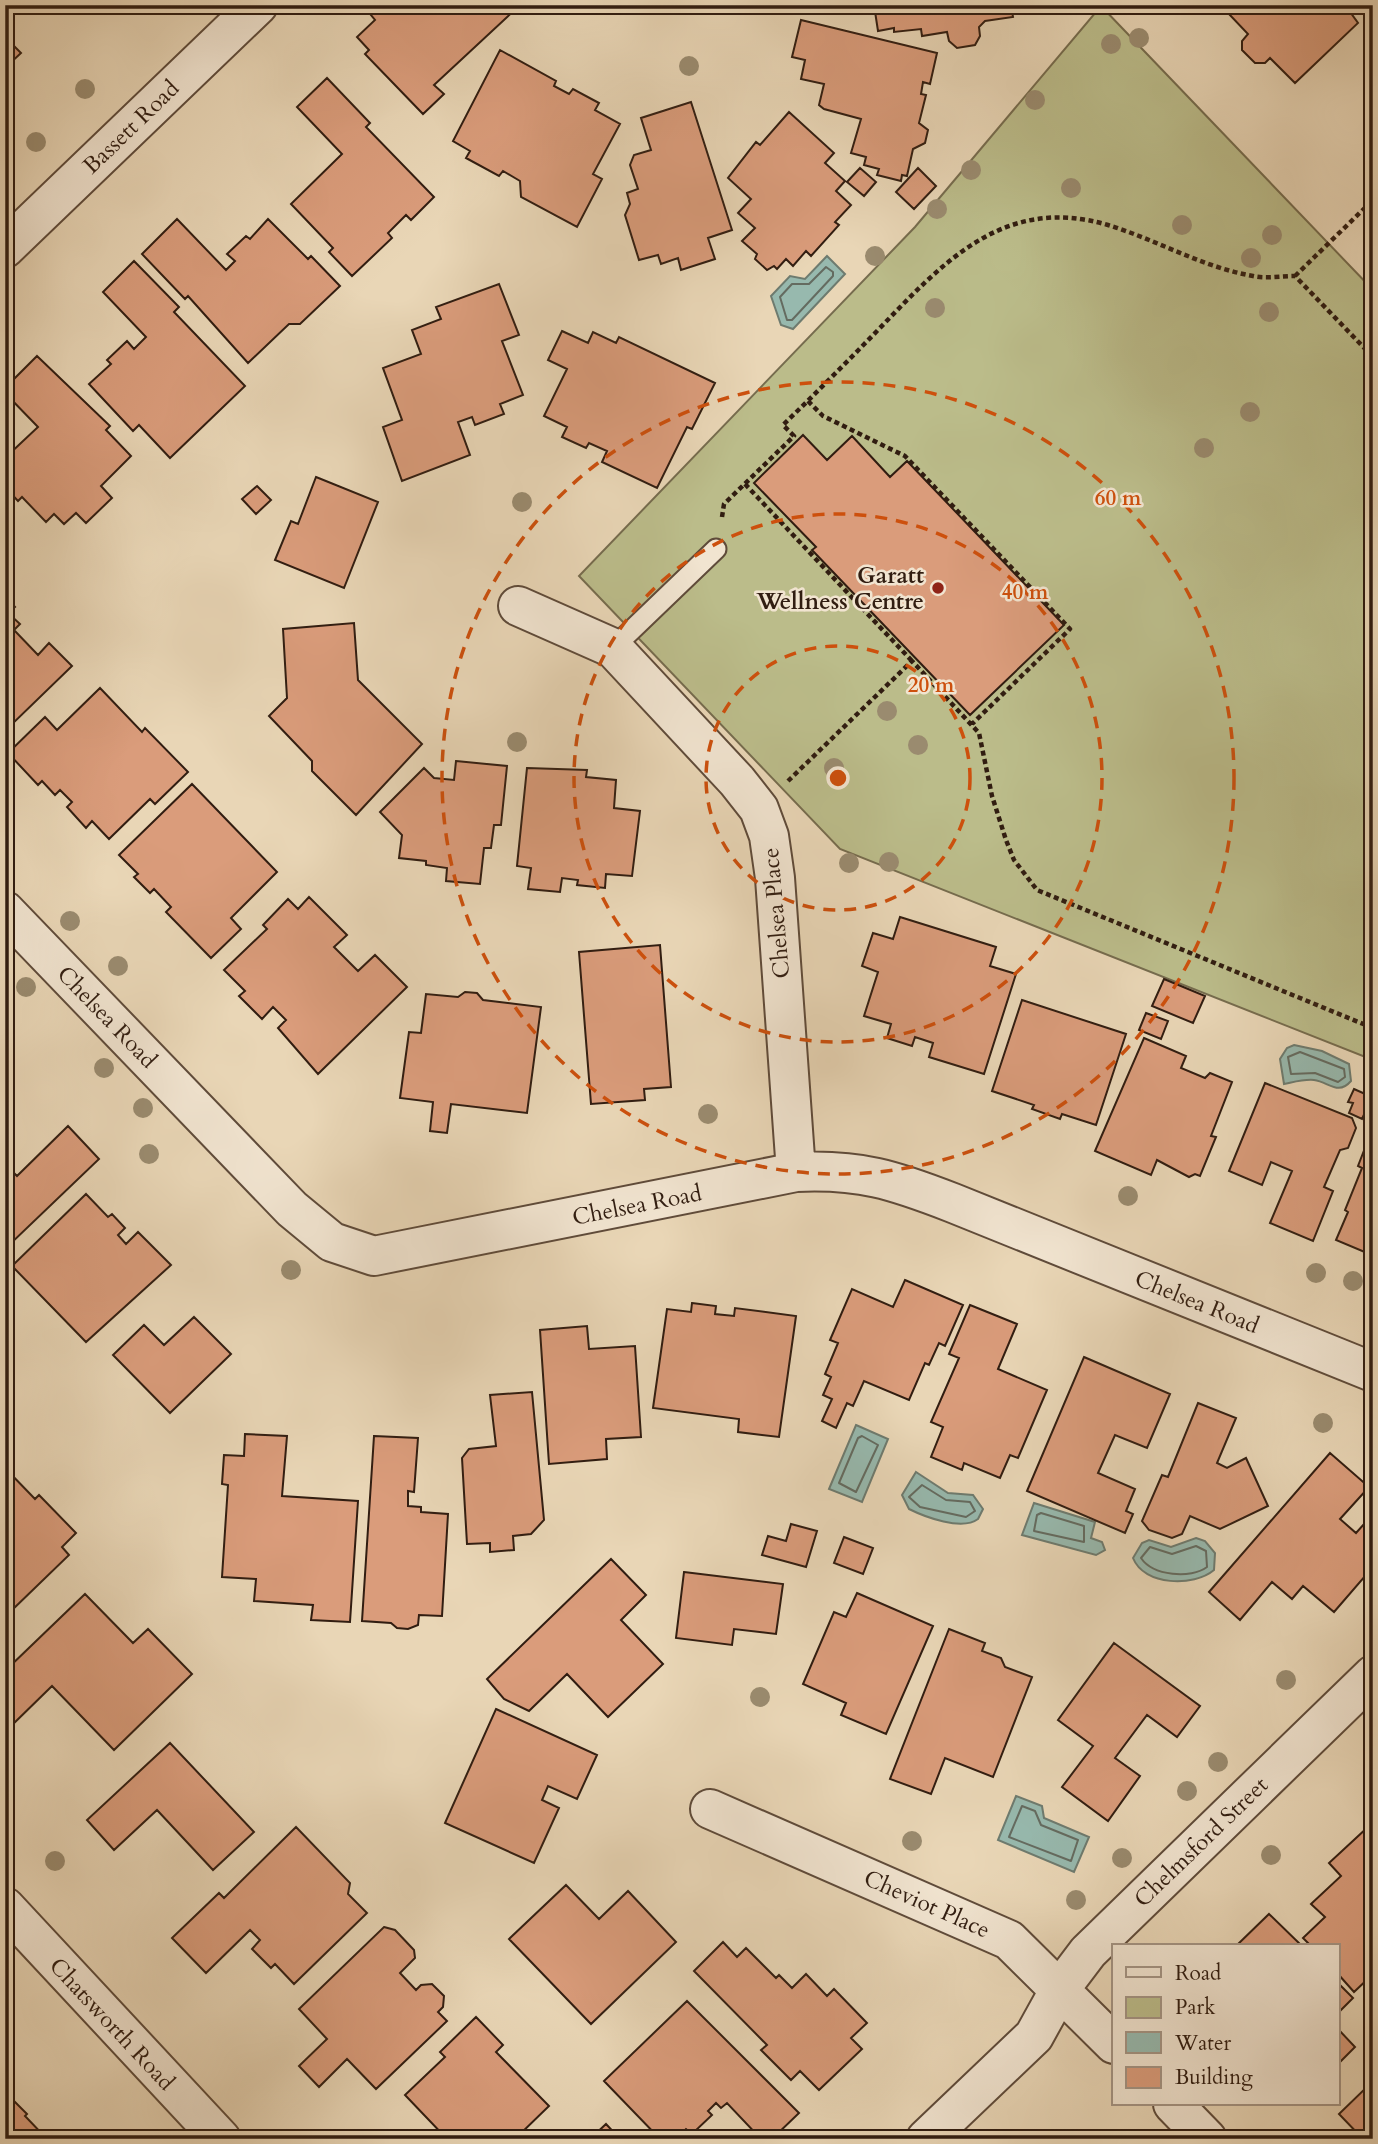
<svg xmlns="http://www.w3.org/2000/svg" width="1378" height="2144" font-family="Cardo,serif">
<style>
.green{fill:#bbbc8a;stroke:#766c4e;stroke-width:2}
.water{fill:#97b9ae;stroke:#6e7b6f;stroke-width:2}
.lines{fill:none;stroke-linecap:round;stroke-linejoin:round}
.shore{stroke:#646b60;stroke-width:2}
.building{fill:#da9c7b;stroke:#311d11;stroke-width:2}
.lane-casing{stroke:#5f4b3a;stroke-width:23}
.street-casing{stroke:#5f4b3a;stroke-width:42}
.path{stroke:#311d11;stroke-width:4.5;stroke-dasharray:5 3.5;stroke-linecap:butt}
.lane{stroke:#f1e4d0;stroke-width:19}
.street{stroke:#f1e4d0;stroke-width:38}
.tree{fill:#9a8b6f}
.ring{fill:none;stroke:#cd500d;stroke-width:3.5;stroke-dasharray:12 9}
.poi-dot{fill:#8f2418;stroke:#f1e4d0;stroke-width:2.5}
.labels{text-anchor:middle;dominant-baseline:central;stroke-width:5;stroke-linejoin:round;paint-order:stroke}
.street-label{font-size:23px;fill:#311d11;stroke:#f1e4d0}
.poi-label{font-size:23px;font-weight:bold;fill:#311d11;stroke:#f1e4d0;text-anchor:end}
.centre{fill:#cd500d;stroke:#f1e4d0;stroke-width:3.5}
.ring-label{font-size:21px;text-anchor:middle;font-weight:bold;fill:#cd500d;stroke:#f1e4d0;stroke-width:5;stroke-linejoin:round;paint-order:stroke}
</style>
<rect width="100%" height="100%" fill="#e9d6b6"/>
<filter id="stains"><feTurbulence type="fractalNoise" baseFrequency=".00286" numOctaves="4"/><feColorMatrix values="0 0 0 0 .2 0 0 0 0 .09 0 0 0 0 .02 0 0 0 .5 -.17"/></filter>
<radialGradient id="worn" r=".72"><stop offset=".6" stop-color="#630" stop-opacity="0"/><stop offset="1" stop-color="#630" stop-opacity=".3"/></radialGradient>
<path class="green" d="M1101,6L1373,290V1060L840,849L579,576L915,227Z"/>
<path class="water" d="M827,256L845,274L793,329L781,325L771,296L790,276L805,279Z
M1294,1045L1322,1051L1349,1064L1351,1081C1338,1096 1329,1082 1314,1080C1304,1079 1294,1082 1284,1084L1280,1059L1287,1048Z
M856,1425L888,1439L862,1502L829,1489Z
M916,1472L948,1493L973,1495L983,1509L978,1519C962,1531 925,1517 909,1509L902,1495Z
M1034,1503L1095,1522L1091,1538L1102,1542L1105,1550L1096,1555L1022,1535Z
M1196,1538L1205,1541L1215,1553L1214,1570C1194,1587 1144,1586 1133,1558L1142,1543L1149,1540L1171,1547Z
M1016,1796L1042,1806L1044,1818L1089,1837L1074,1872L998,1840Z"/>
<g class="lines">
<path class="shore" d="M826,267L833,272V276L792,320H787L780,297L792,284H809Z
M1300,1052L1344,1069L1345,1077L1338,1082L1315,1073L1291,1074L1288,1057Z
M862,1436L878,1445L856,1492L839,1483L858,1438Z
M922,1485L946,1500L970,1502L975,1511L966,1517L920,1507L909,1497Z
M1041,1513L1084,1526V1542L1034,1531L1037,1515Z
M1196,1546L1206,1551L1207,1567C1191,1579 1153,1576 1141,1558L1150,1547L1172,1554Z
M1022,1806L1035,1811L1041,1825L1078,1840L1071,1861L1009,1837Z"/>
</g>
<path class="building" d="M380,5H520L434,85L444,94L423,114L365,54L369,50L357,37L375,20L371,15Z
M874,5H1011L1013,17L985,21L979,27L980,36L975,45L957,48L949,41L947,32L922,36L921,29L894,32V28L878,31Z
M1236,5H1345L1358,23L1295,83L1270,58L1265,63H1255L1242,50V41L1248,34L1228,13Z
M801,20L937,53L930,84L923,82L921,94L926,95L919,123L928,130L925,143L913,149L907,176L902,175L901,181L877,175L879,169L864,165L866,157L851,153L861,119L824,109L819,105L824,84L801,79L805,60L792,57Z
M5,37L21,53L5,68Z
M500,50L556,81L554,86L569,94L573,89L599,103L595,110L620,124L593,174L602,179L577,227L521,197L520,181L503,171L499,176L466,158L470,151L453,141Z
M327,78L370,123L366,127L434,197L411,220L406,215L388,233L392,238L352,276L329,252L333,248L291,204L342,154L297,107Z
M691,102L732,230L708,238L715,259L681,270L678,258L661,264L658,255L639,260L625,215L630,204L627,193L638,189L630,165L634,155L651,150L641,118Z
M789,112L834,153L825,163L845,181L836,191L851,205L835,222L839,225L811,256L806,251L793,266L786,259L777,269L774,266L767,270L755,259L757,254L742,241L755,228L738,213L751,199L728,178L756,142L760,145Z
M860,168L876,182L864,196L847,182Z
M918,168L936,186L914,209L896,192Z
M177,219L226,270L235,261L227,254L246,236L250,239L268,219L308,259L311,256L340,286L300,324H289L248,363L188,296L185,299L142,254Z
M134,261L179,307L174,312L245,386L170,458L139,425L133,431L89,384L111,364L107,360L127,341L134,349L146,337L103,292Z
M499,284L519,335L502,341L523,395L500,404L504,414L475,425L472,417L458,422L470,455L402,481L383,427L402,420L383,368L421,354L412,330L441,319L436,307Z
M562,331L588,343L593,332L616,343L619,337L715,383L692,429L687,427L657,488L602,462L607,451L589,443L586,448L562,437L567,427L544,416L567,369L548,360Z
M37,356L110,426L106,430L131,456L101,486L112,498L86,523L76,513L64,524L54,514L46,522L22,497L18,501L5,487V458L38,427L5,393V388Z
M803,435L827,460L852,436L890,477L907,461L1064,625L970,715L812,550L816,547L754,483Z
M316,477L378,502L344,588L275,560L291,521L298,524Z
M257,486L271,500L256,514L242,499Z
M5,596L15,607L8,613L20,624L14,630L38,655L49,643L72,666L5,731Z
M354,623L358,680L422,744L356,815L312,771V761L269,716L287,698L283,629Z
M100,688L142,732L145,728L188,772L155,804L150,799L109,839L92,821L86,828L67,807L72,802L60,790L55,795L42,781L38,785L8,753L45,717L57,730Z
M456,761L507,766L501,825H494L491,848H484L480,884L446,881L447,868L426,865V861L399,858L402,835L380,812L424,768L434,778L454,780Z
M527,768L587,770L586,777L616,780L614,808L640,811L632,876L606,874L605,888L577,885L578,880L562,878L560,892L528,889L531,868L517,866Z
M192,784L277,872L231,918L241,929L211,958L166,912L171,907L154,889L150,893L134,877L138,874L119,855Z
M309,897L347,935L334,947L358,971L375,955L407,987L318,1074L278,1028L286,1020L273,1007L262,1019L239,996L245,991L224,970L267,929L263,925L288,899L298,909Z
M900,917L996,947L990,966L1016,974L984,1074L929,1057L933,1043L915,1037L912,1046L887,1038L891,1024L864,1016L878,972L862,966L873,933L893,939Z
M660,945L671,1087L644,1089L645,1100L591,1104L579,952Z
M1164,979L1205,996L1193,1023L1152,1006Z
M465,992L477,993L483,1000L541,1007L527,1113L451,1104L447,1133L430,1131L433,1102L400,1098L409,1032L421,1033L426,994L458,997Z
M1022,1000L1126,1034L1096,1125L1062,1114L1060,1119L1032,1109L1034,1105L992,1091Z
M1146,1013L1168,1021L1161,1039L1139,1030Z
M1144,1038L1186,1056L1181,1068L1205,1078L1210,1073L1232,1082L1211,1136L1216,1137L1200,1176L1195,1174L1189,1177L1157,1160L1151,1175L1095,1151Z
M1265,1083L1352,1118L1356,1128L1348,1148L1340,1150L1324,1187L1333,1191L1313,1241L1270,1223L1292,1171L1271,1162L1262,1185L1229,1171Z
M1354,1089L1372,1097L1362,1119L1349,1113L1353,1103L1348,1102Z
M68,1126L99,1159L5,1249V1164L17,1176Z
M1370,1135L1373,1245L1367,1253L1336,1240L1348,1212L1345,1210L1362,1168L1358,1166Z
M86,1194L108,1217L112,1214L125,1228L118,1235L126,1244L138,1232L171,1265L86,1342L12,1266Z
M905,1280L963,1305L945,1346L939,1343L929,1365L925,1363L909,1400L864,1381L853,1406L847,1403L836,1428L822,1421L832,1399L823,1395L831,1377L825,1374L838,1343L830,1340L852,1289L893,1307Z
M692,1303L716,1306L715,1314L734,1316L735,1308L796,1316L779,1437L738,1432L739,1419L653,1408L667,1309L691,1312Z
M970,1305L1017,1324L998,1369L1047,1390L1018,1458L1010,1455L1000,1478L964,1463L962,1470L931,1457L943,1427L931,1422L959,1358L949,1354Z
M194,1317L231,1354L170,1413L113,1355L144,1325L164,1345Z
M587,1326L589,1349L635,1346L641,1437L606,1439L607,1459L549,1464L540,1330Z
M1084,1357L1170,1394L1147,1448L1115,1435L1098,1473L1135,1489L1126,1511L1133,1514L1125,1533L1027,1491Z
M532,1392L544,1520L531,1534L513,1536L514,1550L490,1552V1543L467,1544L462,1458L469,1449L496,1446L490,1395Z
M1198,1403L1236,1418L1217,1463L1227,1468L1246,1458L1268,1506L1220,1529L1190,1516L1182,1534L1172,1538L1149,1530L1142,1521L1162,1475L1168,1477Z
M245,1434L287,1436L282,1496L358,1501L350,1622L311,1620L313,1605L254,1601L256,1579L222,1577L228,1485L222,1484L224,1455L244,1456Z
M374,1436L418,1438L414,1492L408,1491V1506L421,1507V1512L448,1514L442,1616L419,1615L418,1625L408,1629L397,1628L391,1623L362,1621Z
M1330,1453L1369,1487L1340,1519L1356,1533L1373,1514V1567L1334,1612L1303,1586L1292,1599L1272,1582L1240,1620L1209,1592Z
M5,1468L35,1499L39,1495L76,1533L62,1547L69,1555L10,1612L5,1607Z
M791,1524L817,1531L806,1567L762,1555L768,1536L786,1541Z
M844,1537L873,1548L863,1574L834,1563Z
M611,1559L646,1595L621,1620L663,1664L608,1717L567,1674L529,1711L504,1699L487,1679Z
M684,1572L783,1584L776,1634L734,1629L732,1645L676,1638Z
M857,1593L933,1626L886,1734L841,1715L846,1703L803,1684L834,1612L846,1617Z
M85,1594L133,1643L148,1629L192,1674L114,1750L52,1686L8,1729L5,1726V1671Z
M949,1629L985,1643L982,1651L1001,1658L1005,1667L1032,1677L993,1777L945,1758L931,1794L890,1779Z
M1114,1643L1200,1706L1177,1737L1147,1715L1115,1758L1140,1776L1108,1821L1062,1787L1093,1746L1058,1720Z
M496,1709L597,1755L577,1799L548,1786L542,1800L559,1808L534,1863L445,1823Z
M170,1743L254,1832L213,1870L157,1810L114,1850L87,1820Z
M296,1827L350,1883L348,1894L367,1913L294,1984L275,1964L271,1968L252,1949L260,1940L250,1930L206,1973L172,1938L219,1893L224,1898Z
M1368,1827L1373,1832V1974L1354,1992L1338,1974V1946H1311L1303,1938L1325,1917L1311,1904L1341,1876L1329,1863Z
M566,1885L599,1919L628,1891L676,1942L591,2024L509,1939Z
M1269,1914L1302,1946H1236Z
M384,1927L395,1930L414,1950L415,1958L400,1973L416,1990L421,1985L432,1984L444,1996L443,2007L438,2012L447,2021L376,2089L347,2059L319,2087L299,2066L327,2039L299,2009Z
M723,1942L737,1957L746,1948L776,1978L779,1975L792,1988L806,1974L827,1996L834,1989L867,2023L851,2038L862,2049L819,2090L800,2071L791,2080L761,2050L767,2045L694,1971Z
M1338,1983L1353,1998L1338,2013Z
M687,2001L799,2113L772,2139H761L727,2103L721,2108L716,2103L708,2111L712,2115L692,2134L686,2129L676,2139H660L604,2081Z
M476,2017L503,2045L496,2052L549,2106L515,2139H447L405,2095L445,2057L440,2052Z
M1338,2029L1355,2047L1338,2064Z
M1373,2081V2139H1363L1339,2114Z
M9,2096L27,2114L25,2116L47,2139H5V2100Z
M606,2124L620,2139H590Z"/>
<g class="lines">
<g class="lane-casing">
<path id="lane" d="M613,648L716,549"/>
</g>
<g class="street-casing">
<path id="street" d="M5,248L258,5
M518,606L613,648L737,781L759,809L769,836L775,878L796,1172
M5,911L292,1209L332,1242L374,1256L796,1172C860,1169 894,1180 953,1203L1373,1372
M710,1809L1009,1940L1114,2044
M5,1907L221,2139
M1173,2104L1207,2139
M926,2139L1034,2036L1060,1989L1088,1952L1373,1675"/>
</g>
<path class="path" d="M1295,276L1373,200
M808,401L823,416L905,456L1070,629L972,724
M745,484L912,661
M722,517L724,504L794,436L783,425C815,394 846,363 877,331C942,264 1003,194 1108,225C1157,240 1202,267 1253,276C1266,279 1281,276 1295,276L1373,357
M788,781L912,661L979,733L992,796L1006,840L1014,860L1037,890L1373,1028"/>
<use href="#lane" class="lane"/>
<use href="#street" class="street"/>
</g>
<g class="tree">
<circle cx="1139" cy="38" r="10"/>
<circle cx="1111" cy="44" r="10"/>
<circle cx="689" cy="66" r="10"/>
<circle cx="85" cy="89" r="10"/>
<circle cx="1035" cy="100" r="10"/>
<circle cx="36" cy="142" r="10"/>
<circle cx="971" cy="170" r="10"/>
<circle cx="1071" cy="188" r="10"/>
<circle cx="937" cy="209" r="10"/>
<circle cx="1182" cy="225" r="10"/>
<circle cx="1272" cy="235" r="10"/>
<circle cx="875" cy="256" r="10"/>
<circle cx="1251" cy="258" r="10"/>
<circle cx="935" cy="308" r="10"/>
<circle cx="1269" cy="312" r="10"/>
<circle cx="1250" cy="412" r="10"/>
<circle cx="1204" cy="448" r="10"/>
<circle cx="522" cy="502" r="10"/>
<circle cx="887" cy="711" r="10"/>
<circle cx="517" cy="742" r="10"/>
<circle cx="918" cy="745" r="10"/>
<circle cx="834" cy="768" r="10"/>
<circle cx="889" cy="862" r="10"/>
<circle cx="849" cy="863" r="10"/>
<circle cx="70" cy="921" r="10"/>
<circle cx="118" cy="966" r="10"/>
<circle cx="26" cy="987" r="10"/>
<circle cx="104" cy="1068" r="10"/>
<circle cx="143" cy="1108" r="10"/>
<circle cx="708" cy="1114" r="10"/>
<circle cx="149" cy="1154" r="10"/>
<circle cx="1128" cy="1196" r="10"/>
<circle cx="291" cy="1270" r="10"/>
<circle cx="1316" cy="1273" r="10"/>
<circle cx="1353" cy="1281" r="10"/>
<circle cx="1323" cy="1423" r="10"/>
<circle cx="1286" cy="1680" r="10"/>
<circle cx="760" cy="1697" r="10"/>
<circle cx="1218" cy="1762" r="10"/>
<circle cx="1187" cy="1791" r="10"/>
<circle cx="912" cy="1841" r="10"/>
<circle cx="1271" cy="1855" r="10"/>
<circle cx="1122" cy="1858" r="10"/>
<circle cx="55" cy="1861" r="10"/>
<circle cx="1076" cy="1900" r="10"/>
</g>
<g class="ring">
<circle cx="838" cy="778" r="132"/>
<circle cx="838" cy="778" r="264"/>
<circle cx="838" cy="778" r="396"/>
</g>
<circle class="poi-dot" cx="938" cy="588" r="7"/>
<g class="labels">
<g class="street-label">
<text transform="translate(131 127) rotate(-44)">Bassett Road</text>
<text transform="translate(776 913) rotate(-95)">Chelsea Place</text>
<text transform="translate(107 1017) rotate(46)">Chelsea Road</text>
<text transform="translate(637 1205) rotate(-11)">Chelsea Road</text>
<text transform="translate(1197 1302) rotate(22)">Chelsea Road</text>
<text transform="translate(1201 1842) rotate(-44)">Chelmsford Street</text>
<text transform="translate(927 1904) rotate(24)">Cheviot Place</text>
<text transform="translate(112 2024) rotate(47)">Chatsworth Road</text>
</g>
<g class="poi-label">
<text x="924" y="575">Garatt<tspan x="924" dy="26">Wellness Centre</tspan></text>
</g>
</g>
<circle cx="838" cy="778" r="10" class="centre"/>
<g class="ring-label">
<text x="1118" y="505">60 m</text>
<text x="1025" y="599">40 m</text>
<text x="931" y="692">20 m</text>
</g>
<rect width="1378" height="2144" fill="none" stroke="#e9d6b6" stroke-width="28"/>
<rect x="7" y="7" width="1364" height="2130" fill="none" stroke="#311d11" stroke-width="3.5"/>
<rect x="14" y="14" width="1350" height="2116" fill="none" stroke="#311d11" stroke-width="2"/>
<rect x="1112" y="1944" width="228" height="161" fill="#f1e4d0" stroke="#a49484" stroke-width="2"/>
<rect x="1126" y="1967" width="35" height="10" fill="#f1e4d0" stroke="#a49484" stroke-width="2"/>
<text x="1175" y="1980" font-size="21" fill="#311d11">Road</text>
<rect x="1126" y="1997" width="35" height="21" fill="#bbbc8a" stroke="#a49484" stroke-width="2"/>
<text x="1175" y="2014" font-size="21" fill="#311d11">Park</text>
<rect x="1126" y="2032" width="35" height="21" fill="#97b9ae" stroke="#a49484" stroke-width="2"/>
<text x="1175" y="2050" font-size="21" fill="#311d11">Water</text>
<rect x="1126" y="2067" width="35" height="21" fill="#da9c7b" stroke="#a49484" stroke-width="2"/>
<text x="1175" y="2084" font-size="21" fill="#311d11">Building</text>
<rect width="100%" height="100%" filter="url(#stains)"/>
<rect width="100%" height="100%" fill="url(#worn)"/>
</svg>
